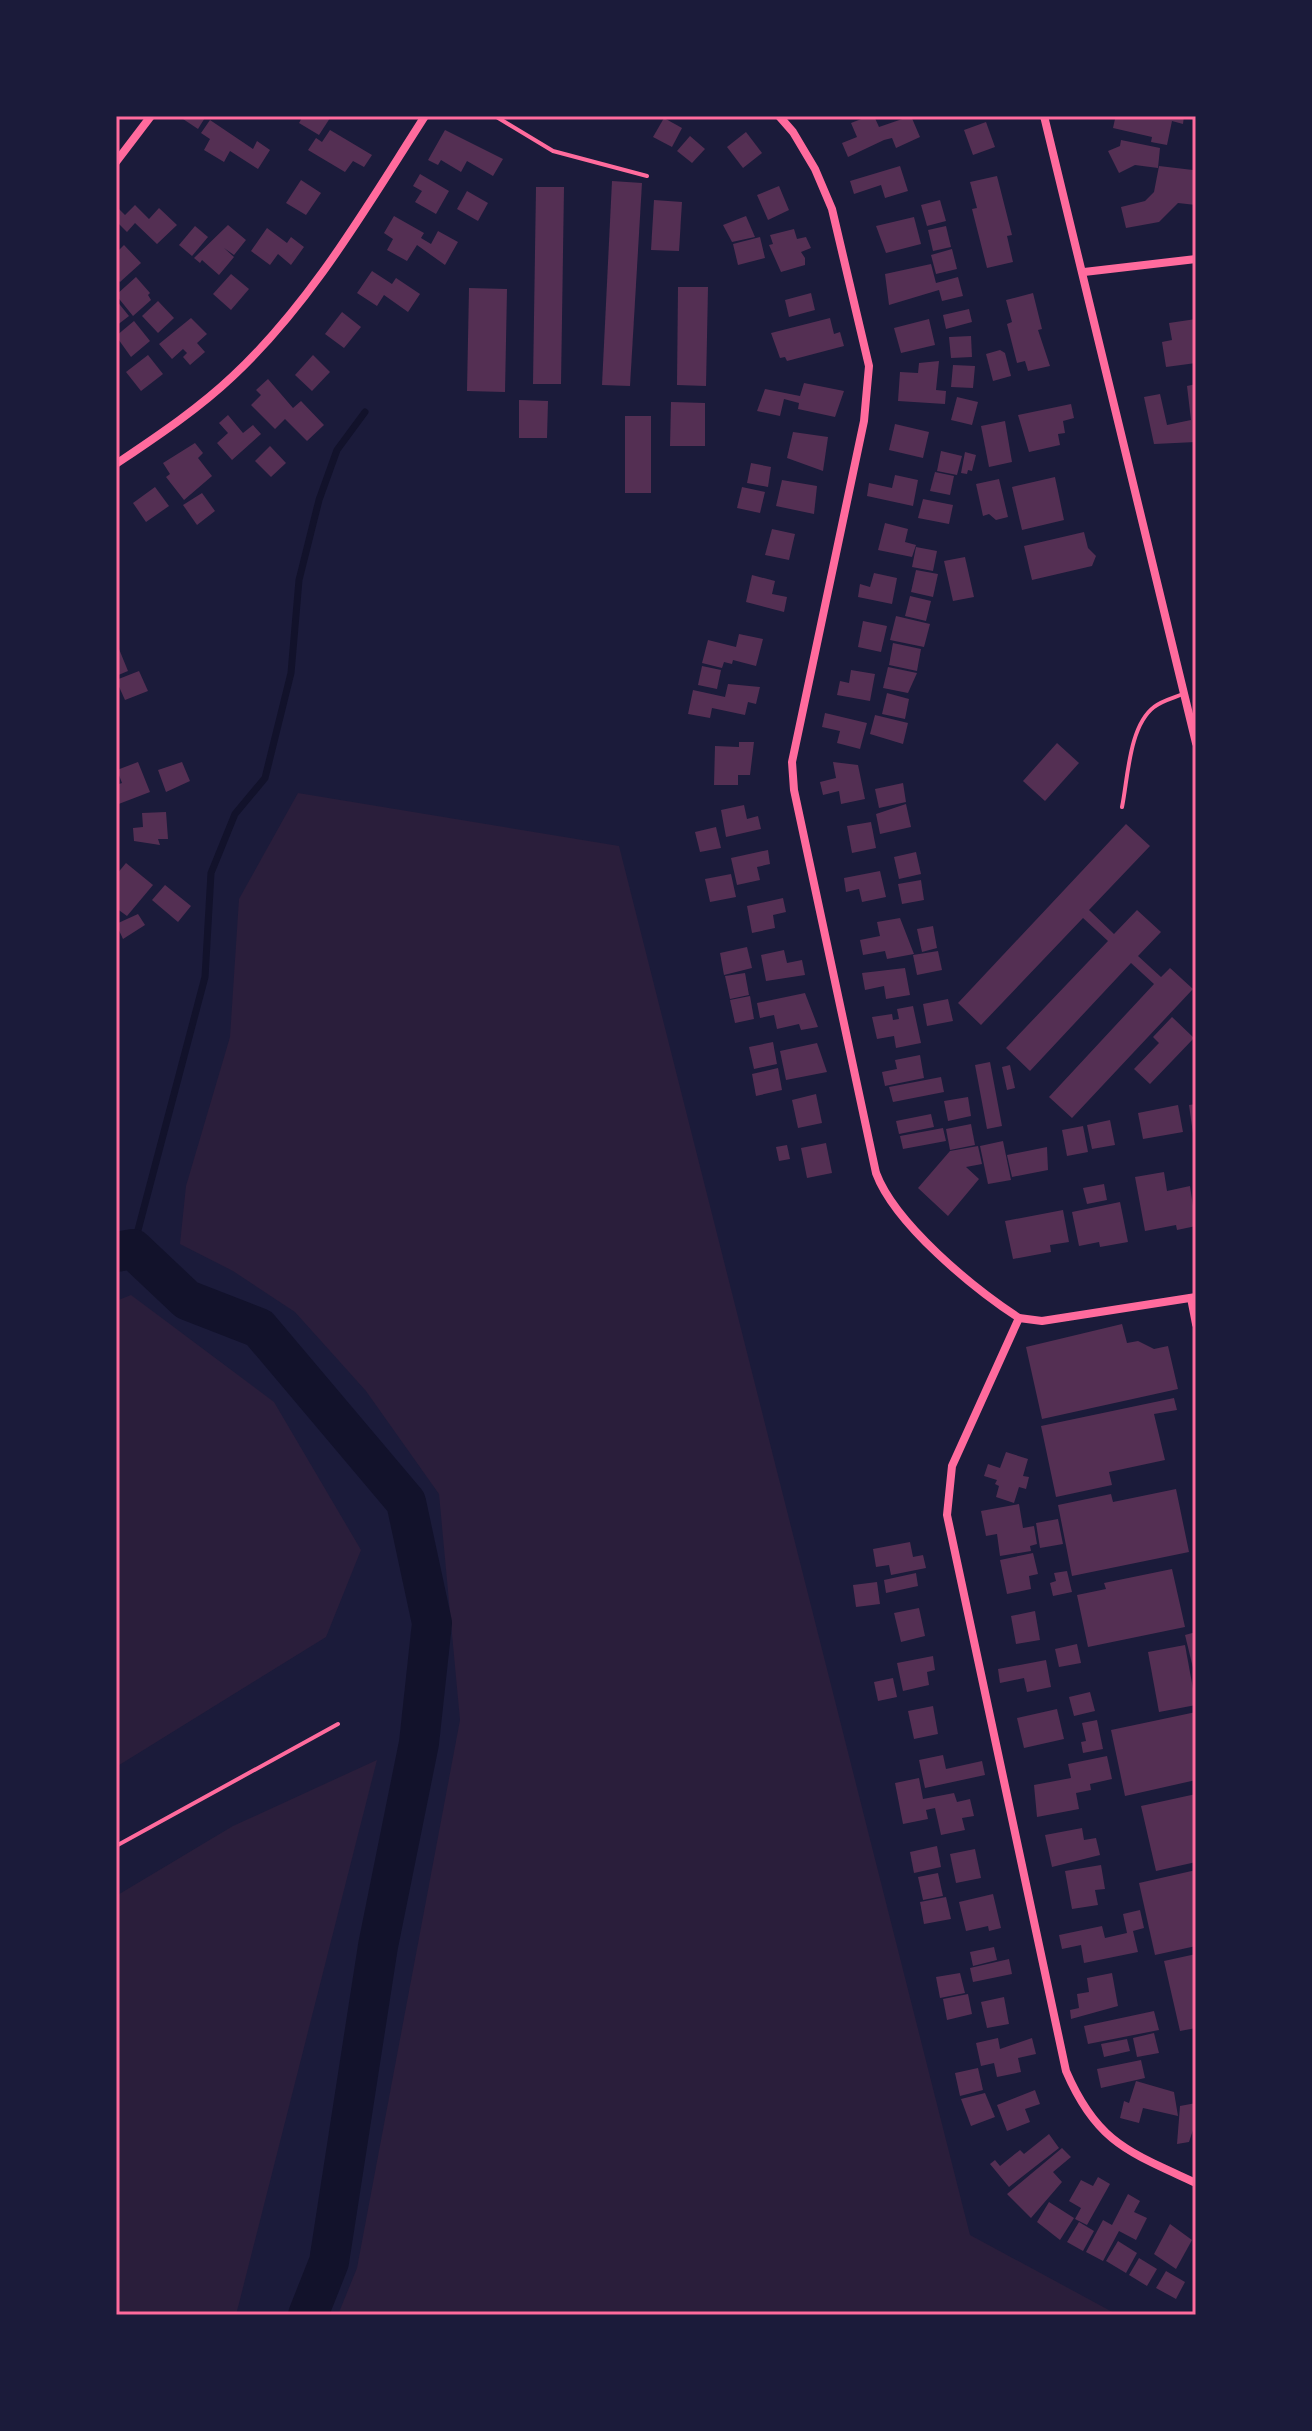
<svg xmlns="http://www.w3.org/2000/svg" width="1312" height="2431" font-family="Overpass,sans-serif">
  <style>
    .green { fill: #2a1e3b }
    .lines { fill: none; stroke-linecap: round; stroke-linejoin: round }
    .stream { stroke: #12122b; stroke-width: 7 }
    .river { stroke: #12122b; stroke-width: 40 }
    .building { fill: #542f53 }
    .path { stroke: #ff6b9d; stroke-width: 4 }
    .service { stroke: #ff6b9d; stroke-width: 4 }
    .minor { stroke: #ff6b9d; stroke-width: 8 }
    .neatline { fill: none; stroke: #ff6b9d; stroke-width: 3 }
  </style>
  <rect width="100%" height="100%" fill="#1b1b3a"/>
  <!-- green -->
  <g class="green">
    <path d="M298,793L619,846L970,2235L1118,2315H338L357,2268L460,1720L439,1494L366,1391L295,1312L233,1271L180,1244L186,1186L230,1037L239,899Z"/>
    <path d="M131,1295L274,1402L361,1550L326,1637L116,1767V1301Z"/>
    <path d="M377,1760L236,2315H116V1896L233,1826Z"/>
  </g>
  <g class="lines">
    <!-- stream -->
    <path class="stream" d="M133,1249L205,977L211,873L235,814L265,778L291,673L299,580L319,500L337,450L365,412"/>
    <!-- river -->
    <path class="river" d="M116,1252L133,1249L187,1300L259,1328L406,1502L432,1623L419,1743L378,1946L329,2262L308,2315"/>
  </g>
  <!-- building -->
  <g class="building">
    <path d="M185,116H206L198,129L183,119Z"/>
    <path d="M303,116H327L330,118L319,135L299,123Z"/>
    <path d="M869,116H874L879,127L911,116L920,137L896,148L892,138L884,140L848,157L842,143L857,137L851,123Z"/>
    <path d="M1108,116H1184L1183,124L1172,121L1167,145L1151,142L1152,137L1113,128L1115,119Z"/>
    <path d="M664,118L682,128L672,147L653,137Z"/>
    <path d="M210,120L253,149L257,141L270,150L258,169L230,151L224,162L204,150L210,139L201,133Z"/>
    <path d="M986,122L995,147L973,155L964,130Z"/>
    <path d="M330,130L372,155L364,167L353,161L345,172L308,150L316,138L322,142Z"/>
    <path d="M445,130L503,159L493,176L467,161L461,172L441,160L438,165L428,160Z"/>
    <path d="M746,132L762,153L743,168L727,147Z"/>
    <path d="M690,136L705,149L692,163L677,151Z"/>
    <path d="M1121,140L1160,148L1158,168L1135,165L1119,173L1108,151L1120,146Z"/>
    <path d="M900,166L908,191L885,198L881,185L854,194L850,181Z"/>
    <path d="M1159,166L1193,170L1196,205L1178,203L1159,222L1126,228L1121,207L1145,201L1154,192Z"/>
    <path d="M420,174L449,191L436,214L415,202L422,191L413,186Z"/>
    <path d="M997,176L1012,235L1007,236L1013,262L987,268L972,209L977,208L970,182Z"/>
    <path d="M301,180L321,193L306,215L286,203Z"/>
    <path d="M612,181L642,183L630,386L602,385Z"/>
    <path d="M779,186L789,210L768,220L757,195Z"/>
    <path d="M536,187H564L561,384H533Z"/>
    <path d="M467,191L488,203L478,221L457,209Z"/>
    <path d="M654,200L682,202L679,251L651,250Z"/>
    <path d="M940,200L946,221L927,226L921,205Z"/>
    <path d="M135,205L149,219L159,208L177,225L157,244L135,223L127,232L116,221V213L119,209L125,215Z"/>
    <path d="M394,216L424,233L421,238L431,244L438,231L458,242L445,265L417,245L407,261L387,250L393,239L384,233Z"/>
    <path d="M746,216L755,237L732,242L723,225Z"/>
    <path d="M914,217L921,244L886,253L876,226Z"/>
    <path d="M228,225L246,240L234,255L224,248L234,257L219,275L202,260L200,263L194,258Z"/>
    <path d="M195,226L208,237L192,256L179,245Z"/>
    <path d="M946,226L951,247L933,251L928,230Z"/>
    <path d="M267,228L287,243L291,237L304,247L291,265L278,254L270,265L251,251Z"/>
    <path d="M794,229L797,239L806,237L811,248L801,252L805,258V265L781,272L769,245L773,244L770,235Z"/>
    <path d="M760,237L765,258L738,265L733,244Z"/>
    <path d="M124,245L141,263L120,282L116,278V253Z"/>
    <path d="M952,249L957,269L936,274L931,255Z"/>
    <path d="M931,264L936,283L958,277L963,296L942,301L939,290L889,305L885,274Z"/>
    <path d="M372,271L392,284L396,278L420,294L408,312L384,295L377,306L357,293Z"/>
    <path d="M231,274L249,289L231,310L213,294Z"/>
    <path d="M136,277L150,293L148,295L151,300L133,316L116,295Z"/>
    <path d="M678,287H708L706,386L677,385Z"/>
    <path d="M469,288L507,289L505,392L467,391Z"/>
    <path d="M811,293L815,310L789,317L785,300Z"/>
    <path d="M1033,293L1042,329L1038,330L1050,366L1028,371L1025,361L1017,363L1007,324L1012,322L1006,300Z"/>
    <path d="M116,300L129,316L116,326Z"/>
    <path d="M158,301L174,318L158,333L142,316Z"/>
    <path d="M969,309L972,322L946,329L943,315Z"/>
    <path d="M342,312L361,327L344,348L325,334Z"/>
    <path d="M191,318L207,334L197,343L205,352L190,365L183,357L187,353L183,349L172,359L159,344Z"/>
    <path d="M830,318L834,334L840,332L844,346L787,361L785,357L780,358L771,333Z"/>
    <path d="M929,319L935,345L901,353L894,328Z"/>
    <path d="M1196,319V363L1166,367L1162,342L1172,340L1169,323Z"/>
    <path d="M134,321L150,341L131,357L116,336Z"/>
    <path d="M971,336L972,357L951,358L949,337Z"/>
    <path d="M1000,350L1005,353L1011,376L993,381L986,354Z"/>
    <path d="M148,355L163,374L141,391L126,372Z"/>
    <path d="M313,355L330,372L312,391L295,375Z"/>
    <path d="M939,361L936,390L946,391L945,404L898,401L900,372L918,373L919,363Z"/>
    <path d="M953,365L975,366L973,388L951,387Z"/>
    <path d="M268,379L293,408L301,401L324,425L307,441L285,419L275,429L251,405L261,395L256,390Z"/>
    <path d="M804,383L844,391L835,417L798,409L799,403L784,399L780,416L757,411L765,389L800,396Z"/>
    <path d="M1196,384V442L1154,444L1144,397L1160,394L1167,425L1191,420L1187,386Z"/>
    <path d="M957,397L978,402L972,425L951,420Z"/>
    <path d="M519,400L548,401L547,438H519Z"/>
    <path d="M671,402L705,403V446H670Z"/>
    <path d="M1071,404L1074,418L1063,421L1065,433L1058,434L1060,445L1029,452L1018,415Z"/>
    <path d="M228,415L243,433L253,425L261,434L232,460L217,443L228,433L219,423Z"/>
    <rect x="625" y="416" width="26" height="77"/>
    <path d="M1005,421L1012,462L989,467L981,426Z"/>
    <path d="M895,424L929,432L923,458L889,450Z"/>
    <path d="M793,432L828,437L823,471L787,458Z"/>
    <path d="M195,443L203,453L198,458L212,476L184,500L166,477L170,474L163,463Z"/>
    <path d="M270,446L286,463L271,477L255,461Z"/>
    <path d="M941,451L962,456L957,475L937,471Z"/>
    <path d="M965,452L976,455L972,471L968,470L967,474L961,473Z"/>
    <path d="M751,463L771,467L768,487L747,483Z"/>
    <path d="M935,472L954,476L950,495L930,491Z"/>
    <path d="M895,475L918,480L913,506L867,496L869,483L892,488Z"/>
    <path d="M1055,477L1064,520L1022,530L1012,487Z"/>
    <path d="M999,479L1008,517L996,520L989,514L983,516L976,484Z"/>
    <path d="M782,480L817,486L814,514L776,506Z"/>
    <path d="M155,487L169,506L146,522L133,503Z"/>
    <path d="M742,487L765,492L760,513L737,508Z"/>
    <path d="M202,493L215,511L197,525L183,505Z"/>
    <path d="M923,499L953,505L949,524L918,518Z"/>
    <path d="M885,523L908,529L905,542L916,545L912,557L878,550Z"/>
    <path d="M772,529L795,534L789,560L765,555Z"/>
    <path d="M1084,532L1088,548L1096,556L1092,566L1032,580L1024,546Z"/>
    <path d="M916,547L937,551L933,571L912,567Z"/>
    <path d="M965,557L974,597L953,601L944,561Z"/>
    <path d="M916,570L938,574L933,597L911,592Z"/>
    <path d="M874,573L897,578L892,604L858,597L860,584L870,587Z"/>
    <path d="M752,575L775,581L772,594L787,597L784,612L746,602Z"/>
    <path d="M910,596L931,601L926,621L905,616Z"/>
    <path d="M896,616L930,624L924,647L890,640Z"/>
    <path d="M863,621L887,626L881,652L858,647Z"/>
    <path d="M739,634L763,639L756,666L733,660L732,664L724,662L722,668L702,663L708,640L736,647Z"/>
    <path d="M893,643L921,649L917,671L889,665Z"/>
    <path d="M119,649L128,671L116,676V651Z"/>
    <path d="M702,666L721,670L717,689L698,685Z"/>
    <path d="M888,667L917,673L908,693L883,688Z"/>
    <path d="M851,670L875,674L870,701L837,695L840,681L849,683Z"/>
    <path d="M139,671L148,691L125,700L116,680Z"/>
    <path d="M728,684L760,687L756,704L748,702L745,715L712,708L710,718L688,714L693,690L725,697Z"/>
    <path d="M887,693L909,699L905,719L882,714Z"/>
    <path d="M825,713L867,723L860,749L837,743L840,731L822,727Z"/>
    <path d="M875,715L908,723L903,744L870,734Z"/>
    <path d="M739,742H754L750,775H738V785H714L715,746L739,747Z"/>
    <path d="M1057,743L1079,763L1045,801L1023,781Z"/>
    <path d="M138,762L150,792L116,805V785L122,783L117,770Z"/>
    <path d="M182,762L190,781L166,792L158,770Z"/>
    <path d="M833,762L858,765L865,799L841,804L839,791L823,795L820,782L836,778Z"/>
    <path d="M903,783L906,802L879,808L875,789Z"/>
    <path d="M906,804L911,827L880,834L876,814Z"/>
    <path d="M744,805L747,819L758,816L761,829L726,837L721,810Z"/>
    <path d="M166,812L168,839H158L160,845L134,841L133,828L143,827L142,813Z"/>
    <path d="M871,822L876,848L852,853L847,826Z"/>
    <path d="M1126,824L1150,846L1089,910L1114,934L1137,910L1161,932L1138,956L1161,977L1170,968L1193,989L1072,1118L1049,1097L1154,984L1131,963L1030,1071L1006,1048L1108,941L1083,918L981,1025L958,1003Z"/>
    <path d="M716,827L721,848L700,852L695,832Z"/>
    <path d="M768,850L770,864L757,867L760,880L737,885L731,858Z"/>
    <path d="M916,852L921,874L899,879L894,857Z"/>
    <path d="M126,863L153,885L127,916L116,908V875Z"/>
    <path d="M880,871L886,897L862,902L859,889L846,892L844,878Z"/>
    <path d="M731,874L736,897L710,902L705,879Z"/>
    <path d="M921,880L924,900L902,904L898,884Z"/>
    <path d="M165,885L191,906L178,922L152,900Z"/>
    <path d="M783,898L786,912L773,915L775,928L752,933L747,906Z"/>
    <path d="M138,914L145,925L123,939L116,924Z"/>
    <path d="M900,918L914,954L887,959L885,951L863,955L860,940L880,936L877,922Z"/>
    <path d="M933,926L937,948L922,952L917,929Z"/>
    <path d="M747,947L752,968L724,975L720,953Z"/>
    <path d="M784,950L787,963L802,960L805,975L766,981L761,955Z"/>
    <path d="M938,951L942,970L917,975L913,955Z"/>
    <path d="M905,968L910,995L886,999L884,986L865,990L862,973Z"/>
    <path d="M745,973L749,995L730,999L725,976Z"/>
    <path d="M805,993L818,1027L801,1030L799,1024L777,1029L774,1015L760,1018L757,1003Z"/>
    <path d="M750,996L754,1019L735,1023L730,1000Z"/>
    <path d="M948,999L953,1021L927,1026L923,1004Z"/>
    <path d="M913,1006L921,1043L896,1048L894,1036L877,1039L872,1017L892,1014L893,1020L899,1019L897,1009Z"/>
    <path d="M1172,1017L1194,1038L1150,1084L1134,1069L1159,1043L1153,1037Z"/>
    <path d="M773,1042L777,1064L754,1069L749,1047Z"/>
    <path d="M817,1043L827,1072L786,1080L780,1051Z"/>
    <path d="M920,1055L924,1078L885,1086L882,1072L897,1069L895,1060Z"/>
    <path d="M990,1062L1002,1126L987,1129L975,1065Z"/>
    <path d="M1010,1065L1015,1088L1007,1090L1002,1067Z"/>
    <path d="M778,1068L782,1090L756,1096L752,1074Z"/>
    <path d="M941,1077L944,1092L893,1102L889,1087Z"/>
    <path d="M816,1094L822,1123L798,1128L792,1100Z"/>
    <path d="M968,1097L971,1116L948,1121L944,1101Z"/>
    <path d="M1196,1104V1148H1195L1189,1105Z"/>
    <path d="M1178,1105L1183,1132L1143,1139L1138,1113Z"/>
    <path d="M931,1114L934,1127L899,1134L896,1121Z"/>
    <path d="M1110,1120L1115,1145L1092,1149L1087,1125Z"/>
    <path d="M971,1124L975,1145L950,1150L946,1129Z"/>
    <path d="M1083,1126L1088,1152L1067,1156L1062,1130Z"/>
    <path d="M943,1128L946,1141L903,1149L900,1136Z"/>
    <path d="M1003,1141L1011,1180L988,1184L980,1146Z"/>
    <path d="M826,1143L832,1173L807,1178L801,1148Z"/>
    <path d="M787,1145L790,1159L779,1161L776,1147Z"/>
    <path d="M978,1146L982,1164L966,1167L979,1179L948,1216L918,1188L950,1151Z"/>
    <path d="M1047,1147L1048,1170L1012,1177L1007,1155Z"/>
    <path d="M1164,1172L1167,1191L1190,1186L1196,1226L1177,1230L1176,1225L1145,1231L1135,1177Z"/>
    <path d="M1104,1184L1107,1200L1087,1204L1083,1188Z"/>
    <path d="M1120,1202L1128,1242L1100,1247L1099,1242L1079,1246L1072,1212Z"/>
    <path d="M1063,1210L1069,1242L1050,1245L1051,1252L1013,1259L1005,1221Z"/>
    <path d="M1122,1324L1127,1343L1138,1341L1154,1349L1168,1346L1178,1389L1042,1419L1026,1347Z"/>
    <path d="M1174,1398L1177,1410L1154,1414L1165,1460L1109,1472L1112,1485L1056,1497L1041,1426Z"/>
    <path d="M1006,1452L1028,1459L1023,1476L1029,1477L1026,1489L1019,1487L1014,1503L996,1497L999,1486L995,1484L997,1480L984,1476L988,1464L1000,1468Z"/>
    <path d="M1176,1489L1189,1552L1072,1576L1058,1505L1111,1494L1113,1502Z"/>
    <path d="M1019,1504L1023,1528L1034,1526L1037,1544L1030,1546L1031,1551L1000,1556L997,1534L986,1536L981,1511Z"/>
    <path d="M1058,1519L1063,1544L1040,1548L1036,1523Z"/>
    <path d="M910,1542L913,1557L923,1555L926,1568L891,1575L889,1565L876,1567L873,1549Z"/>
    <path d="M1033,1553L1038,1574L1029,1576L1031,1589L1007,1594L1000,1560Z"/>
    <path d="M1172,1569L1185,1627L1088,1647L1077,1595L1106,1589L1104,1583Z"/>
    <path d="M1067,1571L1072,1592L1053,1596L1050,1583L1056,1581L1054,1573Z"/>
    <path d="M916,1573L918,1586L886,1593L884,1580Z"/>
    <path d="M877,1582L880,1604L856,1607L853,1585Z"/>
    <path d="M919,1608L925,1636L901,1642L894,1613Z"/>
    <path d="M1035,1611L1040,1640L1016,1644L1011,1616Z"/>
    <path d="M1196,1632V1676H1195L1185,1635Z"/>
    <path d="M1077,1644L1081,1663L1059,1667L1055,1649Z"/>
    <path d="M1185,1645L1196,1705L1159,1712L1148,1652Z"/>
    <path d="M933,1656L935,1670L927,1672L929,1685L903,1691L897,1663Z"/>
    <path d="M1046,1660L1051,1687L1027,1692L1024,1678L1000,1683L998,1669Z"/>
    <path d="M893,1678L897,1697L878,1701L874,1682Z"/>
    <path d="M1090,1692L1095,1711L1074,1716L1069,1697Z"/>
    <path d="M933,1706L938,1734L914,1739L908,1711Z"/>
    <path d="M1057,1709L1064,1739L1024,1748L1017,1718Z"/>
    <path d="M1196,1712V1780L1125,1796L1111,1730Z"/>
    <path d="M1097,1720L1103,1749L1083,1753L1081,1742L1086,1741L1082,1723Z"/>
    <path d="M943,1755L946,1769L982,1761L985,1775L925,1788L919,1760Z"/>
    <path d="M1107,1756L1112,1779L1090,1784L1091,1790L1076,1793L1079,1809L1037,1817L1034,1785L1071,1778L1068,1764Z"/>
    <path d="M919,1778L923,1799L954,1793L957,1802L970,1799L974,1816L962,1818L965,1830L941,1835L935,1808L926,1810L928,1819L903,1824L895,1783Z"/>
    <path d="M1196,1794V1862L1156,1871L1141,1806Z"/>
    <path d="M1082,1828L1084,1840L1096,1838L1100,1855L1052,1867L1045,1835Z"/>
    <path d="M937,1846L941,1867L914,1873L910,1852Z"/>
    <path d="M975,1849L981,1878L956,1883L950,1854Z"/>
    <path d="M1101,1865L1105,1889L1095,1890L1098,1905L1072,1909L1065,1871Z"/>
    <path d="M1196,1870V1946L1155,1955L1139,1883Z"/>
    <path d="M938,1873L943,1896L923,1900L918,1877Z"/>
    <path d="M993,1894L1001,1928L989,1931L988,1926L966,1931L959,1902Z"/>
    <path d="M946,1897L951,1919L924,1924L920,1902Z"/>
    <path d="M1140,1910L1144,1928L1133,1931L1138,1952L1084,1963L1081,1945L1062,1949L1059,1935L1102,1926L1105,1938L1127,1933L1123,1914Z"/>
    <path d="M994,1947L997,1960L973,1966L970,1952Z"/>
    <path d="M1196,1954V2028L1180,2031L1164,1961Z"/>
    <path d="M1009,1959L1012,1974L973,1982L970,1968Z"/>
    <path d="M960,1973L965,1993L940,1998L936,1977Z"/>
    <path d="M1112,1973L1118,2006L1071,2019L1070,2010L1079,2008L1077,1994L1089,1992L1087,1978Z"/>
    <path d="M968,1994L972,2014L947,2020L943,1999Z"/>
    <path d="M1004,1997L1009,2024L987,2028L981,2002Z"/>
    <path d="M1154,2011L1159,2030L1088,2044L1084,2026Z"/>
    <path d="M1154,2033L1159,2053L1137,2057L1133,2038Z"/>
    <path d="M998,2038L1000,2049L1032,2038L1036,2054L1018,2058L1021,2072L997,2077L994,2063L981,2066L976,2043Z"/>
    <path d="M1127,2039L1130,2051L1104,2057L1101,2044Z"/>
    <path d="M1141,2060L1145,2078L1101,2088L1097,2069Z"/>
    <path d="M978,2068L983,2090L960,2096L955,2073Z"/>
    <path d="M1136,2081L1174,2092L1178,2116L1143,2108L1139,2123L1120,2118L1124,2101L1129,2103Z"/>
    <path d="M1035,2090L1040,2104L1025,2109L1030,2122L1007,2131L997,2105Z"/>
    <path d="M985,2093L995,2117L971,2126L961,2099Z"/>
    <path d="M1196,2103V2121L1189,2142L1177,2144L1180,2106Z"/>
    <path d="M1049,2134L1059,2148L1009,2187L990,2164L995,2160L1000,2166L1020,2150L1024,2154Z"/>
    <path d="M1062,2148L1071,2157L1053,2172L1062,2182L1031,2218L1007,2194Z"/>
    <path d="M1098,2177L1110,2184L1087,2225L1075,2219L1081,2208L1069,2201L1081,2180L1093,2186Z"/>
    <path d="M1128,2194L1140,2201L1134,2212L1147,2218L1136,2240L1119,2231L1103,2261L1086,2252L1103,2220L1112,2225Z"/>
    <path d="M1049,2202L1074,2218L1060,2240L1037,2222Z"/>
    <path d="M1079,2222L1094,2231L1083,2251L1067,2242Z"/>
    <path d="M1170,2224L1192,2240L1176,2269L1154,2254Z"/>
    <path d="M1118,2241L1137,2253L1126,2273L1106,2261Z"/>
    <path d="M1139,2258L1157,2269L1147,2286L1129,2275Z"/>
    <path d="M1166,2271L1185,2282L1176,2299L1156,2288Z"/>
  </g>
  <g class="lines">
    <!-- path -->
    <path class="path" d="M116,1846L338,1724"/>
    <!-- service -->
    <g class="service">
      <path d="M495,116L553,151L647,176"/>
      <path d="M1122,807C1128,778 1129,726 1154,707C1161,701 1173,698 1183,694"/>
    </g>
    <!-- minor -->
    <g class="minor">
      <path d="M779,116L793,132L815,169L832,209L869,366L864,421L792,762L794,790L876,1173C895,1224 973,1288 1019,1318L1042,1321L1196,1297"/>
      <path d="M1044,116L1196,743"/>
      <path d="M116,162L151,116"/>
      <path d="M1084,272L1196,259"/>
      <path d="M116,464C156,437 197,410 233,376C312,302 367,206 425,116"/>
      <path d="M1191,1298L1196,1324"/>
      <path d="M1019,1318L952,1466L947,1515L1066,2071C1097,2143 1129,2152 1196,2183"/>
    </g>
  </g>
  <!-- border -->
  <rect width="1312" height="2431" fill="none" stroke="#1b1b3a" stroke-width="236"/>
  <rect x="118" y="118" width="1076" height="2195" class="neatline"/>
</svg>
